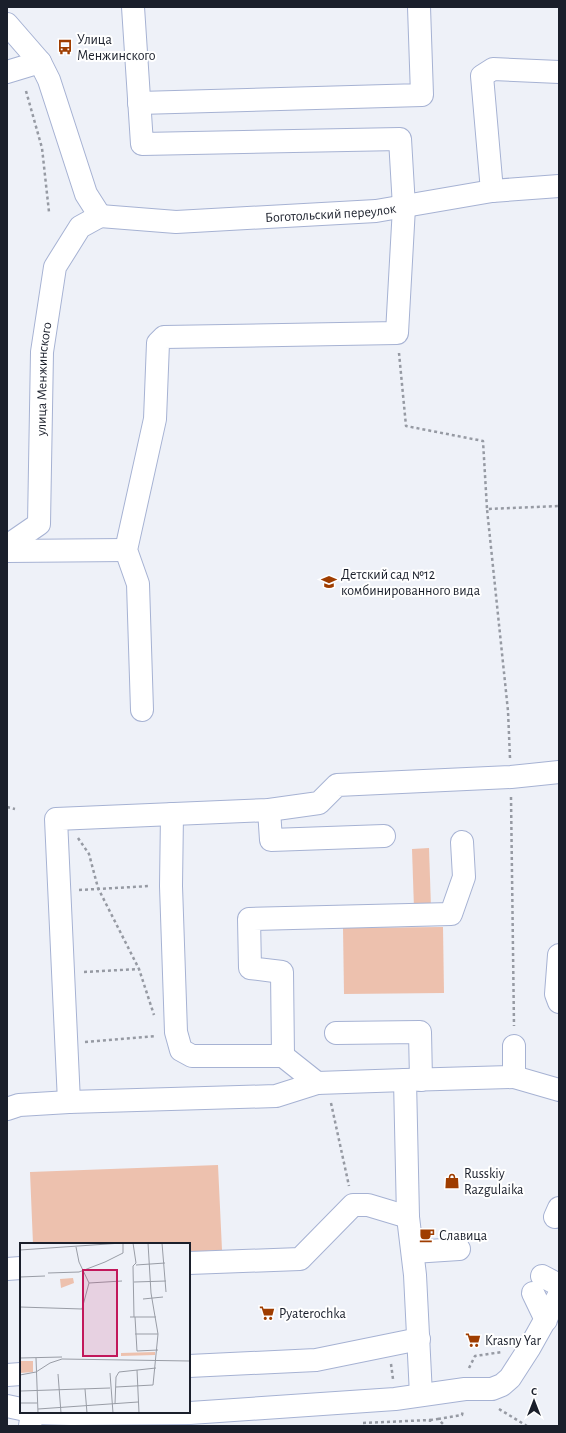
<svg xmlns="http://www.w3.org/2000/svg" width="566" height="1433" font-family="'Alegreya Sans',sans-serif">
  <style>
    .green { fill: #edc1ae }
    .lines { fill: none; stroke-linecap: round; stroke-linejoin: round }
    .minor-casing { stroke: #a6b2d3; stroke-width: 24 }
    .path { stroke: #969aa3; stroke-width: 2.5; stroke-dasharray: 3 3; stroke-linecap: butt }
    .minor { stroke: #fff; stroke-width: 22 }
    .labels { text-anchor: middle; stroke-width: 4; stroke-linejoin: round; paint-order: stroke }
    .poi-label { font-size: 14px; fill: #1a1f2b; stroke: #fff; text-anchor: start }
    .street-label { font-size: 14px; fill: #1a1f2b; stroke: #fff }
    .inset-road { fill: none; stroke: #999da6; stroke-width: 1 }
    .view { fill: #c2185b; fill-opacity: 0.15; stroke: #c2185b; stroke-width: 2 }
    .inset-edge { fill: none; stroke: #1a1f2b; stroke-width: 2 }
  </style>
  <rect width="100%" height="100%" fill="#eef1f8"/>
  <!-- green -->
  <g class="green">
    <path d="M429,848L431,908L414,909L412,849Z"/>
    <path d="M443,927L444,993L344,994L343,928Z"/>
    <path d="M218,1165L222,1250L189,1252V1244H33L30,1172Z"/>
  </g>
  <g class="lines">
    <!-- minor casing -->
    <g class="minor-casing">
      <g id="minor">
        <path d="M133,7L142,144L400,139L404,207L397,333L164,337L158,343L155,419L126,550L138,584L142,710"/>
        <path d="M7,24L40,62L49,80L86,194L100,216"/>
        <path d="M7,72L40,62"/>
        <path d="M139,103L422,95L419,7"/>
        <path d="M492,191L482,76L493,69L559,72"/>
        <path id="s1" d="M100,216L176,222L376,211L492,191L559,186"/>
        <path id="s2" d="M7,546L39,524L42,352L55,267L80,227L100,216"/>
        <path d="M7,551L126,550"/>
        <path d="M269,810L271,840L384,836"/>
        <path d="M172,814L171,886L176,1032L181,1050L192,1056H283L317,1083"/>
        <path d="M559,955L556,994L559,1002"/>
        <path d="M336,1033L420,1032L421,1080"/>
        <path d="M283,1056L282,972L250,968L249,919L451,914L464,877L462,842"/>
        <path d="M514,1077L559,1090"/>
        <path d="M69,1102L56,819L269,810L319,803L337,785L511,777L559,772"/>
        <path d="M7,1109L19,1105L69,1102L276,1096L317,1083L405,1080"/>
        <path d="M555,1217L559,1208"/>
        <path d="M413,1252L459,1249"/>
        <path d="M189,1263L300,1259L353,1205H368L408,1217"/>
        <path d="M7,1269L21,1268"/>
        <path d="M542,1276L559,1285"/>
        <path d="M533,1293L546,1320"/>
        <path d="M189,1366L316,1360L419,1339"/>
        <path d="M7,1375L21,1374"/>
        <path d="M421,1395L415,1275L408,1217L405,1080L514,1077V1046"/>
        <path d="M7,1406L21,1409"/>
        <path d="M30,1426L32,1413L72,1414L190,1413L395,1399L465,1389H492L502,1385L510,1378L530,1347L559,1295"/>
      </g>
    </g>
    <!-- path -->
    <g class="path">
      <path d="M26,91L42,148L49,212"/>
      <path d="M399,353L406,426L483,441L487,509"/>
      <path d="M510,758L508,711L487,509L559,506"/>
      <path d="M511,797L514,1026"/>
      <path d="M7,807L15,809"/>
      <path d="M78,838L89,854L98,888L139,969L154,1015"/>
      <path d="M79,890L150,886"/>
      <path d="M84,972L139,969"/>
      <path d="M85,1042L156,1036"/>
      <path d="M331,1103L349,1186"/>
      <path d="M391,1364L393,1379"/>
      <path d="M469,1368L475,1356L502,1352"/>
      <path d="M499,1409L527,1426"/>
      <path d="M438,1419L462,1415L463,1410"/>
      <path d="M430,1420L438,1419L445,1426"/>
      <path d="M363,1423L430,1420V1426"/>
    </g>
    <!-- minor -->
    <use href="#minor" class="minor"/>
  </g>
  <!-- icons -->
  <defs>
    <g id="bus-bare" transform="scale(1.2)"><path d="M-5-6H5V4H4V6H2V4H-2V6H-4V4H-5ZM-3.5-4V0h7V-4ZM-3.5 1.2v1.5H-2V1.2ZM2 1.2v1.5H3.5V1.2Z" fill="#9f3d00" stroke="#fff" stroke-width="2.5" paint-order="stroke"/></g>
    <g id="school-bare" transform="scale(1.2)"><path d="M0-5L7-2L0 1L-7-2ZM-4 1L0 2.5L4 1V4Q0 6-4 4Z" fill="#9f3d00" stroke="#fff" stroke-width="2.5" paint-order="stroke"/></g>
    <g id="shop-bare" transform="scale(1.2)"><path d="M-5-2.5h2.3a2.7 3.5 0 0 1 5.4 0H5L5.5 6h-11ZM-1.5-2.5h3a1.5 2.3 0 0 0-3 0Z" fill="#9f3d00" stroke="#fff" stroke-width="2.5" paint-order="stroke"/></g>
    <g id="cafe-bare" transform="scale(1.2)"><path d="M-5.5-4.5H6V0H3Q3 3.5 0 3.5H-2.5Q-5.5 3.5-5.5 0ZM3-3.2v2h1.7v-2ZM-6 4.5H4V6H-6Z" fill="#9f3d00" stroke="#fff" stroke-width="2.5" paint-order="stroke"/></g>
    <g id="supermarket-bare" transform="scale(1.2)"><path d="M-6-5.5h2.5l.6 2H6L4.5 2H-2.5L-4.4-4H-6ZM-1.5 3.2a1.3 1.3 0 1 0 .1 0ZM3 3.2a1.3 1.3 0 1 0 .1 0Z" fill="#9f3d00" stroke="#fff" stroke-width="2.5" paint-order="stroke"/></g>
  </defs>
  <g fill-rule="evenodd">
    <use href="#bus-bare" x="65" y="47"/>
    <use href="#school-bare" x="329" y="582"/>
    <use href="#shop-bare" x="452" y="1181"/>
    <use href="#cafe-bare" x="427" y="1235"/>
    <use href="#supermarket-bare" x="267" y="1313"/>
    <use href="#supermarket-bare" x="473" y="1340"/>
  </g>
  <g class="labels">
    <!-- poi labels -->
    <g class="poi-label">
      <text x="77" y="44">Улица<tspan x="77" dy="16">Менжинского</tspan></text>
      <text x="341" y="579">Детский сад №12<tspan x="341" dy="16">комбинированного вида</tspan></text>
      <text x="464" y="1178">Russkiy<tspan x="464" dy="16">Razgulaika</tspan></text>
      <text x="439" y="1240">Славица</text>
      <text x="279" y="1318">Pyaterochka</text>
      <text x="485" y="1345">Krasny Yar</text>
    </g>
    <!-- street labels -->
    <g class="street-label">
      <text dy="5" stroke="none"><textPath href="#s1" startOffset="231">Боготольский переулок</textPath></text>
      <text dy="5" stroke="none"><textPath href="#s2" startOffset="184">улица Менжинского</textPath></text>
    </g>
  </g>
  <!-- overview -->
  <g transform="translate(20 1243)">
    <rect width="170" height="170" fill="#eef1f8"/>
    <path d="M53,35L54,40L41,45L40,36ZM135,109V112L101,113V110ZM0,118H13V129L0,130Z" fill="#edc1ae"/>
    <path class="inset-road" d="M113,0L116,20L113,23L114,74M142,0L146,49M56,4L59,19L69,40M0,7L102,0M116,22L145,20M28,30L59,29L85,19L103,10V0M0,34L25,33M114,39L146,38M69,40L102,38M123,56L143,54M0,64L62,66L69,40M110,74H136M115,74L117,108L138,107M115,91H138M0,115L42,114M16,115L18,170M117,127L119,170M90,130L93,170M38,131L41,170M0,132L16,129L30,120L42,116L170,118M96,144L133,142L138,91L131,50L128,0M65,146L67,170M1,148L90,145M0,160H17M95,161L96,134L99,129L136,125M18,166L118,159"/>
    <path class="view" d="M63,27H97V113H63Z"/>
    <rect width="170" height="170" class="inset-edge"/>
  </g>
  <!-- border -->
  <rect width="566" height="1433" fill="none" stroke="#1a1f2b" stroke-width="16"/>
  <!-- north arrow -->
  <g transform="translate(534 1401)" stroke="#ffffff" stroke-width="3" paint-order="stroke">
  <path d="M0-3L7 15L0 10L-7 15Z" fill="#1a1f2b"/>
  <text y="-6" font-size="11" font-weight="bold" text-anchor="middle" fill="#1a1f2b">С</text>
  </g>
</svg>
